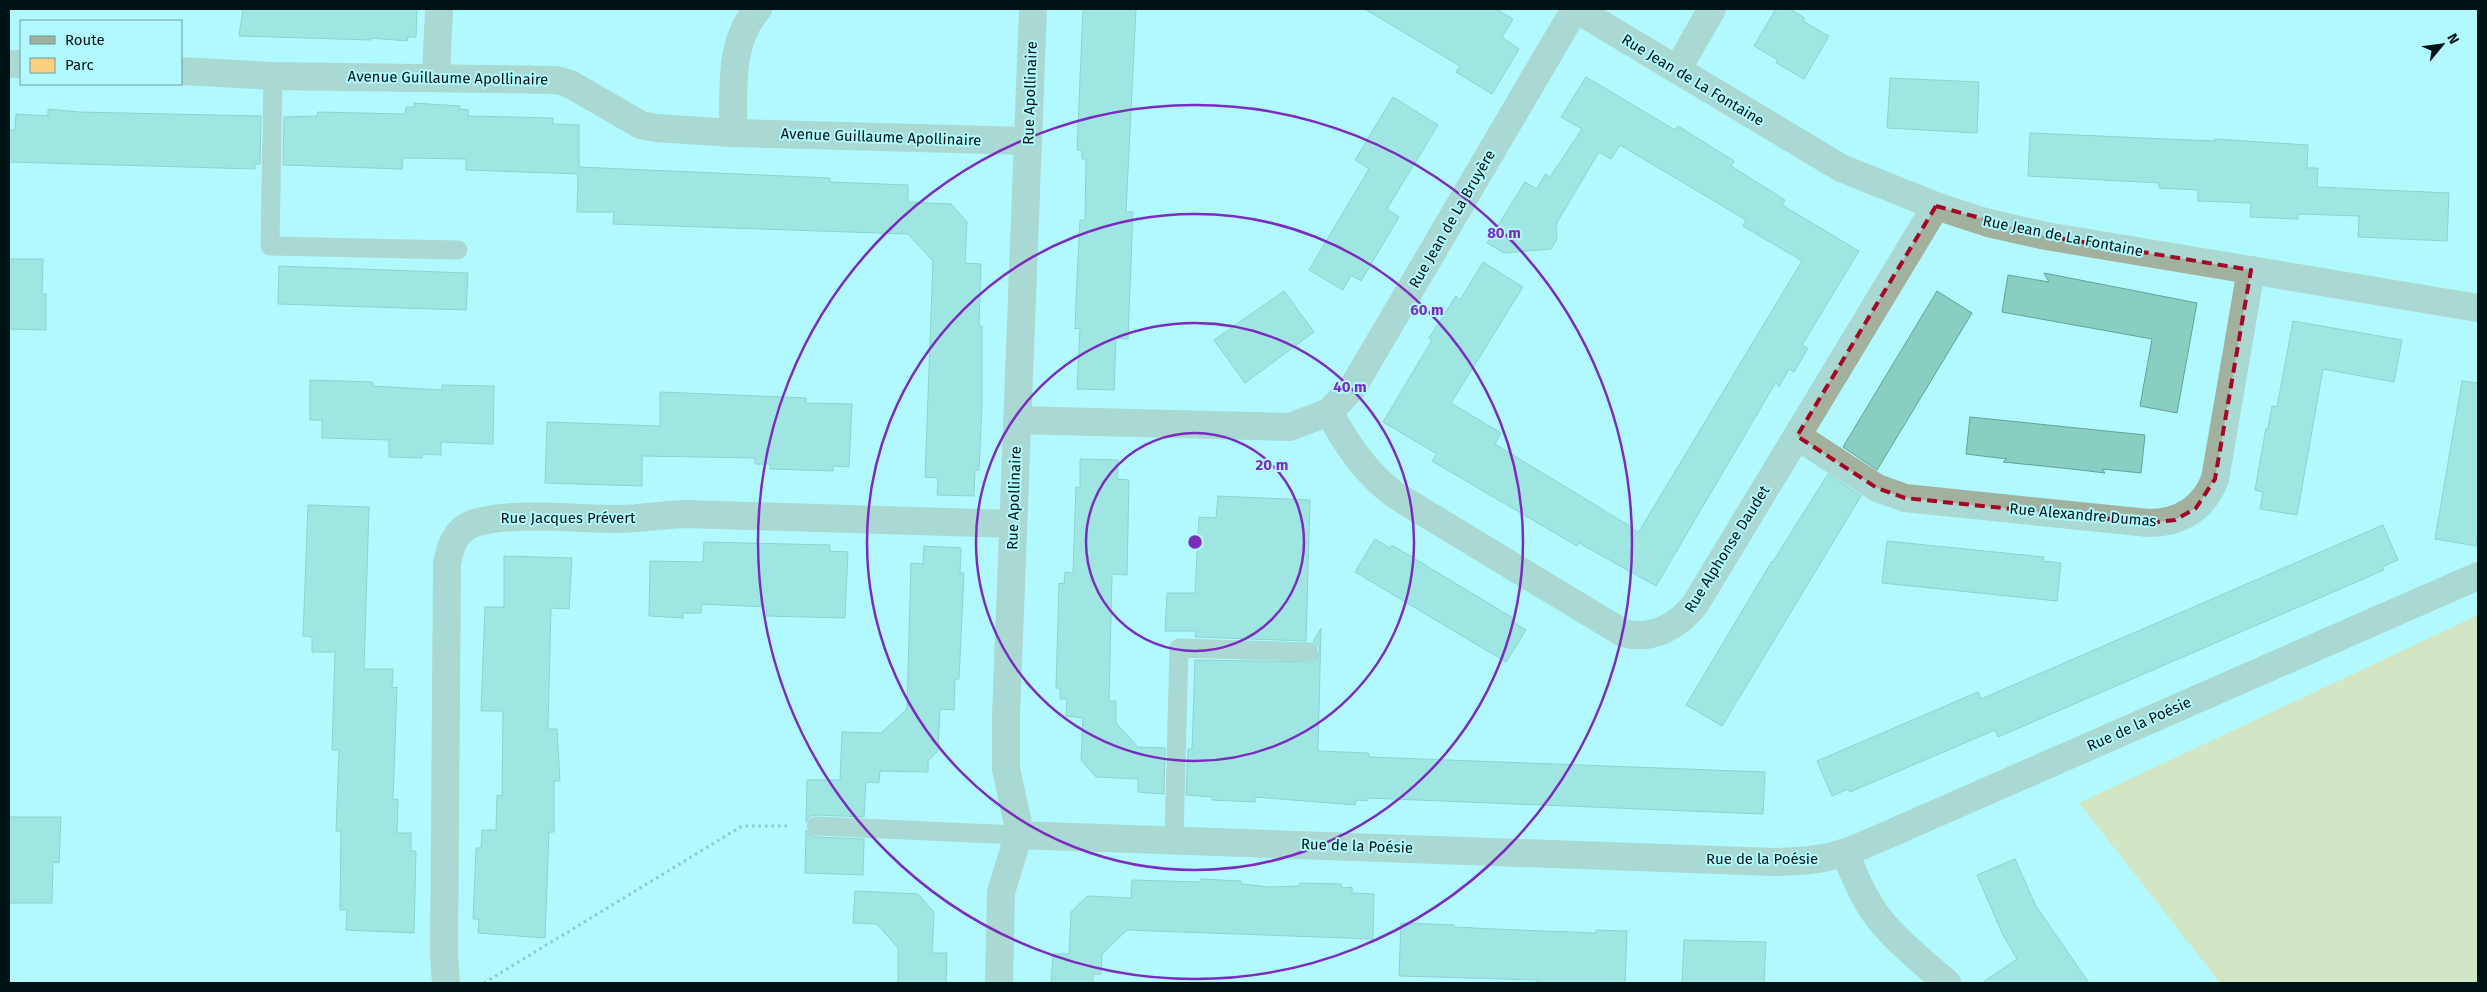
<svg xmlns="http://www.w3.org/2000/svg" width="2487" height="992" font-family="'Fira Sans',sans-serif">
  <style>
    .green { fill: #fccf7f }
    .building { fill: #89cec1; stroke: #60a497 }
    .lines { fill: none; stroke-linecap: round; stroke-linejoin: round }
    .path { stroke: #5f8e91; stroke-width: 3; stroke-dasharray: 2.5 4; stroke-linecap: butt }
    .service { stroke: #a1b19e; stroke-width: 19 }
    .minor { stroke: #a1b19e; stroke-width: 28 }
    .marked { fill: none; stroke: #a40726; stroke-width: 4; stroke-dasharray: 10 6; stroke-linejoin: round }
    .ring { fill: none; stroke: #7b2cbf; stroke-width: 2.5 }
    .labels { text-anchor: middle; stroke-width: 4; stroke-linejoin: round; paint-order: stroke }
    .street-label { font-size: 15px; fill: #001314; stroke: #b1f9fe }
    .centre { fill: #7b2cbf; stroke: #b1f9fe; stroke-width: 2.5 }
    .ring-label { font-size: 15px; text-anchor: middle; font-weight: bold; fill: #7b2cbf; stroke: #b1f9fe; stroke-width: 4; stroke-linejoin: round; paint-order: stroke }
  </style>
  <rect width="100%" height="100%" fill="#b1f9fe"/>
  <!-- green -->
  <path class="green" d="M2478,615V983H2220L2079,803Z"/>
  <!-- building -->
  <g class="building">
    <path d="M243,9H417L416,37H408L407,41L371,38V40L239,36Z"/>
    <path d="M1083,9H1136L1126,212H1133L1128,339L1116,338L1114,390L1077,389L1080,328L1075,329L1076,299L1080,220H1085L1086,159H1082V150H1077Z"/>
    <path d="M1365,9H1496L1513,19L1502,37L1519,49L1492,94L1456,72L1460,66Z"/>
    <path d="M1776,9H1790L1805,18L1803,21L1829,36L1804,79L1776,63L1778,60L1754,46Z"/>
    <path d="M1586,77L1675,130L1678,126L1734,161L1731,166L1785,200L1782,205L1859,251L1802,345L1808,348L1794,372L1789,369L1779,387L1776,382L1656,586L1579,543L1577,546L1432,461L1437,454L1383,422L1432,340L1429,338L1456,296L1460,300L1483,262L1523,287L1451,403L1501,433L1495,444L1628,525L1638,533L1802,261L1743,226L1746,220L1620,145L1611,159L1599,152L1556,224L1557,239L1551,249L1504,253L1487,243L1525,182L1537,189L1545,174L1550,177L1582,129L1561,117Z"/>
    <path d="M1890,78L1979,82L1977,133L1887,128Z"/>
    <path d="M1393,97L1438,125L1387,209L1399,217L1361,281L1351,275L1343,290L1309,270L1369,169L1355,160Z"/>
    <path d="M414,103L460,106L459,109L468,110V116L553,118V124L579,125V167L830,178V182L908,185V202L951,204L967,222L965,263L981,264L979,326H982V406L979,470H975L974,496L937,495L938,478L925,477L933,261L908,234L613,224L614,212H577L578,174L466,170V159L403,158L402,169L283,165L284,117L317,116L318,112L405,114L406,107H414Z"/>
    <path d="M48,109L79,112L261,116L260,164H255V169L9,162V130H15L16,114L48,116Z"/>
    <path d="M2030,133L2215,141V139L2308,145L2307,168H2318L2317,187L2449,193L2447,241L2358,237L2359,216L2298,214V219L2250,217L2251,203L2198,201V190L2159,188V183L2028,176Z"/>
    <path d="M9,259H43L42,294H46V330L9,329Z"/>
    <path d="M279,266L468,273L466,310L278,304Z"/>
    <path d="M2044,273L2197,303L2177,413L2140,406L2152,339L2002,312L2008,275L2049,282Z"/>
    <path d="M1284,291L1314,332L1245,383L1214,340Z"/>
    <path d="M1937,291L1972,313L1877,470L1843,447Z"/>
    <path d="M2293,321L2402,340L2394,382L2323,369L2297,515L2260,509L2263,492L2255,490L2266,428L2268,429L2272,406L2277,407Z"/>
    <path d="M310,380L373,382V386L442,390V385L494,386L493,444L441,442V455L423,454L422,458L389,457V440L322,438V420H310Z"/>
    <path d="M2462,381L2478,383V531L2476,546L2435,539Z"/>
    <path d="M660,392L806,398V403L852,404L849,467L833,466V471L770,469V464H755V458L642,456V486L545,483L547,422L660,426Z"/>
    <path d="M1970,417L2145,435L2141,473L2102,469L2105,473L2072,469L2003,462L2007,459L1966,454Z"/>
    <path d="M1080,459L1118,460L1117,479L1129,480L1127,575L1112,574L1109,701H1116V723L1138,747L1165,748L1164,794L1138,792V779L1096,777L1081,760L1083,718L1066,716L1067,699H1060V688H1056L1059,583L1064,584L1065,572L1073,573L1076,487L1080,488Z"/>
    <path d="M1828,474L1861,496L1722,726L1686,705L1772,561V563Z"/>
    <path d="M1218,496L1310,500L1306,641L1195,637L1196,631H1165L1167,593H1195L1199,517L1216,518Z"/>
    <path d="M308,505L369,507L364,669H393L392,688L397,687L393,800L398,799L397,833H411V851H416L414,933L346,930L347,910H340L341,831H336L339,750H332L335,652H312V637L303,636Z"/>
    <path d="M2383,525L2398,560L2382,567L2384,570L1998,737L1995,730L1850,792L1848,789L1832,796L1817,761L1978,692L1981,699Z"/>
    <path d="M1375,539L1390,548L1392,545L1513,618L1511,621L1526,630L1506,662L1355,572Z"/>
    <path d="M1887,541L2044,557L2043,561L2061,563L2057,601L1882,583Z"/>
    <path d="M704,542L830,545V551L848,552L845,618L766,616L767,607L702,604L701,613H683V618L649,616L650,561L703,562Z"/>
    <path d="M924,546L961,548L960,573H964L959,679H955L954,710L940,709L938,751L928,761V772L880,771L879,783L866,782L864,817L816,815L810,816L806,822L807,780H840L842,732L881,733L907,709L911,563L923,564Z"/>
    <path d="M504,556L572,558L569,609L551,608L548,729H557L560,781H554V832H549L545,938L478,933L479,919H473L476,848H481L482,830H496L497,795L502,796L503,711H481L485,607H504Z"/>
    <path d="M1321,628L1318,751L1368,753L1369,757L1765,772L1763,814L1368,798V801L1356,800L1355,805L1255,797V802L1212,800V797L1186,795L1188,749H1192L1195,660L1314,662L1320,652L1319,646L1313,642Z"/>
    <path d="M9,817H61L59,863L53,862L52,903H9Z"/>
    <path d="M806,830L810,835L816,837L864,839L863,875L805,873Z"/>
    <path d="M2015,859L2036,906L2089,983H1982L2017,959L2002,933L1977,875Z"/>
    <path d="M1200,879L1241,881L1242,884L1269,887L1299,886L1300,883L1341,884L1342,888L1352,887V893L1374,894L1373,939L1127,930L1102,954L1101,974H1093V983H1051L1053,954H1069L1071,912L1087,896L1131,898L1132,880L1200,882Z"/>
    <path d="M855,891L918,894L934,912L932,953H947L946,983H898V948L877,924L853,923Z"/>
    <path d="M1401,923L1454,925L1455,927L1493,929L1596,933V930L1627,931L1625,983H1537V980L1399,976Z"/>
    <path d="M1684,940L1766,942L1764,983H1682Z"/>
  </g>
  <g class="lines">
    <!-- path -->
    <path class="path" d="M484,983L742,826H788"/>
    <!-- service -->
    <g class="service">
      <path d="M273,76L270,246L458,250"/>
      <path d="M816,826L1017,835"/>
      <path d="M1174,839L1179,648L1309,652"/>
    </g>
    <!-- minor -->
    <g class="minor">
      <path d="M1576,9L1841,168L1936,206L1988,223L2046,236L2478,308"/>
      <path d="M9,64H21"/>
      <path d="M1677,70L1712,9"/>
      <path d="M181,71L273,76L556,80L568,83L641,125L656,128L733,133L1028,141"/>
      <path d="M436,77L439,9"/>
      <path d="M733,133C734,91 728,42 758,9"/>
      <path d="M1329,412C1347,445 1365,472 1395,495L1623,633C1652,641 1679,626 1696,603L1936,206"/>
      <path d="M1017,420L1290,427L1329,412L1353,387L1575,9"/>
      <path d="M1797,436L1877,488L1905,498L2148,523C2179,523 2203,510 2215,479L2251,270"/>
      <path d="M1017,835L1774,862C1816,861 1832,859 1871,842L2478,576"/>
      <path d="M1845,853C1854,874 1863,897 1877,916C1896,941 1923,962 1947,983"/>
      <path d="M446,983L444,956L447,564C450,547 455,531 472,524C505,511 579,519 617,519C639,519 662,515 685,514L1013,524"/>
      <path d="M999,983L1001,892L1014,850L1018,824L1006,769V715L1033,9"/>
    </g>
  </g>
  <!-- marked area -->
  <path d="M0 0H2487V992H0ZM1936,206L2046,236L2251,270L2215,479L2196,508L2175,520L2148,523L1905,498L1877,488L1797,436Z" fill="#b1f9fe" fill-opacity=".55" fill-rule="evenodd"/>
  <path class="marked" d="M1936,206L2046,236L2251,270L2215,479L2196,508L2175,520L2148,523L1905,498L1877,488L1797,436Z"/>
  <!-- distance rings -->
  <g class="ring">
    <circle cx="1195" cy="542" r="109"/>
    <circle cx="1195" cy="542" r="219"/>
    <circle cx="1195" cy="542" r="328"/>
    <circle cx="1195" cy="542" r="437"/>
  </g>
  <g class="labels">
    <!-- street labels -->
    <g class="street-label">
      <text transform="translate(448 78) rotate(1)" y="5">Avenue Guillaume Apollinaire</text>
      <text transform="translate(1693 80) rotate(31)" y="5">Rue Jean de La Fontaine</text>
      <text transform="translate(1030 93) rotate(-88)" y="5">Rue Apollinaire</text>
      <text transform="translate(881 137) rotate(2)" y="5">Avenue Guillaume Apollinaire</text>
      <text transform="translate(1452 219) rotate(-60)" y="5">Rue Jean de La Bruyère</text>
      <text transform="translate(2063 236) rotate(11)" y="5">Rue Jean de La Fontaine</text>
      <text transform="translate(1014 498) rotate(-88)" y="5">Rue Apollinaire</text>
      <text transform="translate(2083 515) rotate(5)" y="5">Rue Alexandre Dumas</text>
      <text x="568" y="523">Rue Jacques Prévert</text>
      <text transform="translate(1727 549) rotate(-58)" y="5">Rue Alphonse Daudet</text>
      <text transform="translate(2139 724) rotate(-24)" y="5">Rue de la Poésie</text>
      <text transform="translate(1357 846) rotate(2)" y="5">Rue de la Poésie</text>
      <text x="1762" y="864">Rue de la Poésie</text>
    </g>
  </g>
  <circle cx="1195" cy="542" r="8" class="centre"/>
  <g class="ring-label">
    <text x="1504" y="238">80 m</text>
    <text x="1427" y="315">60 m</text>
    <text x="1350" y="392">40 m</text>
    <text x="1272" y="470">20 m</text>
  </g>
  <!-- border -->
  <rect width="2487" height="992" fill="none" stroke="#001314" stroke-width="20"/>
  <!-- legend -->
  <rect x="20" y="20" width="162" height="65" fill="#b1f9fe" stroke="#6a9da0"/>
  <rect x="30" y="36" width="25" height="8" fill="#a1b19e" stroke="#6a9da0"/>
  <text x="65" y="45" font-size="15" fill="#001314">Route</text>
  <rect x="30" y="58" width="25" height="15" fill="#fccf7f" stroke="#6a9da0"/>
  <text x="65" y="70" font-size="15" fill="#001314">Parc</text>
  <!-- north arrow -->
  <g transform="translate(2442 45) rotate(61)" stroke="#b1f9fe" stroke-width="4" paint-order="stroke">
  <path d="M0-4L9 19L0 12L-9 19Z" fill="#001314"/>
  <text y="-8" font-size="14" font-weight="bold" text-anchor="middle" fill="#001314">N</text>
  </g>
</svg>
